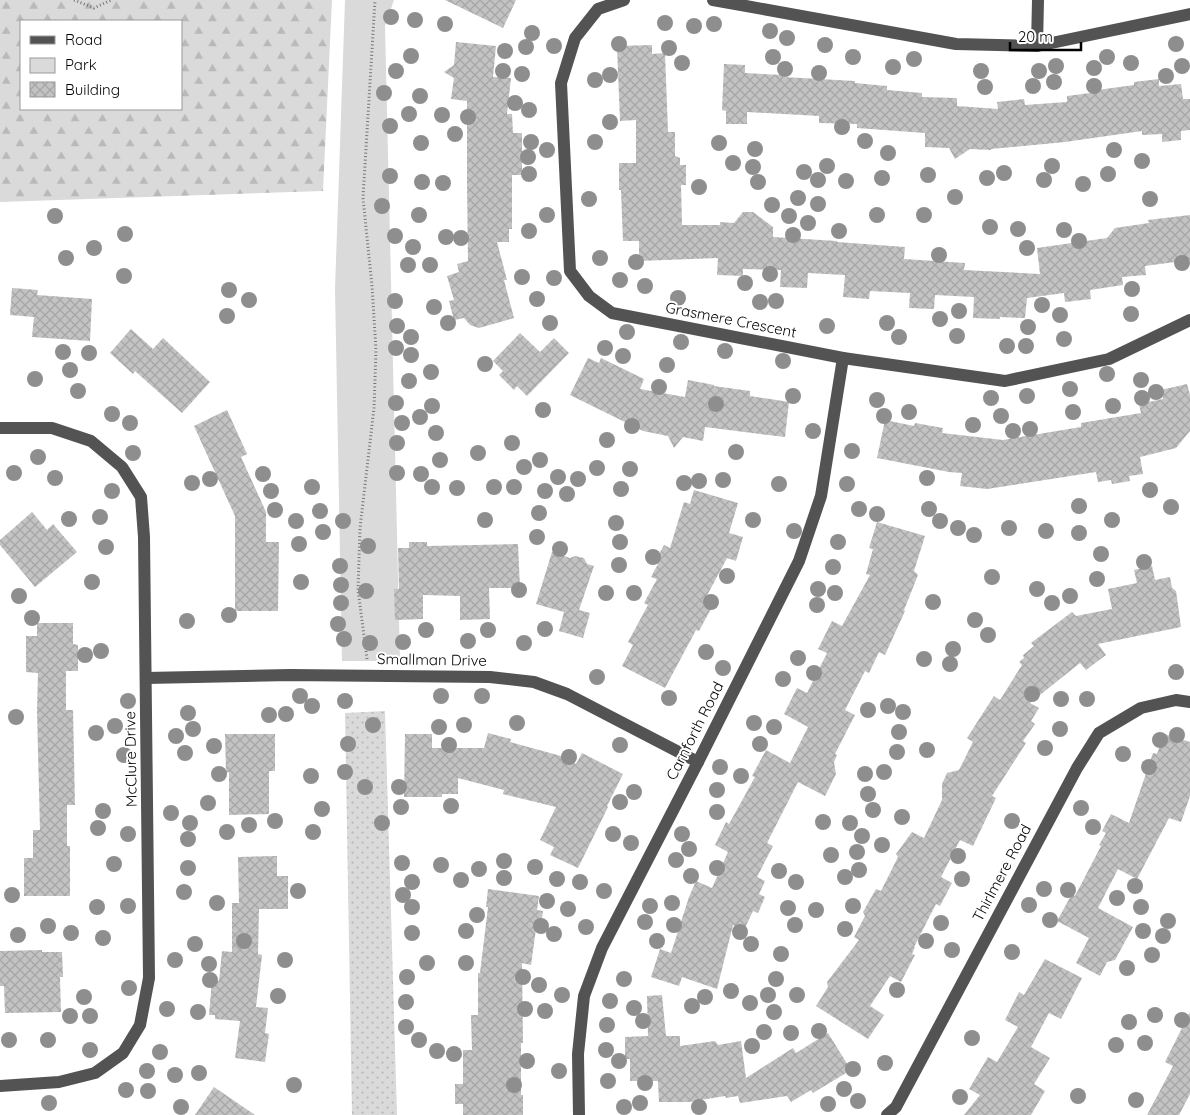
<svg xmlns="http://www.w3.org/2000/svg" width="1190" height="1115" font-family="Quicksand,sans-serif">
  <style>
    .grass { fill: url(#grass-dots) }
    .forest { fill: url(#forest-firs); fill-rule: evenodd }
    .green { fill: #dadada }
    .building { fill: url(#building-cross-hatch) }
    .lines { fill: none; stroke-linecap: round; stroke-linejoin: round }
    .path { stroke: #757575; stroke-width: 3; stroke-dasharray: 1 2.5; stroke-linecap: butt }
    .minor { stroke: #535353; stroke-width: 12 }
    .tree { fill: #8e8e8e }
    .labels { text-anchor: middle; stroke-width: 4; stroke-linejoin: round; paint-order: stroke }
    .street-label { font-size: 15px; fill: #000; stroke: #fff }
  </style>
  <defs>
    <pattern id="grass-dots" width="8" height="8" patternUnits="userSpaceOnUse" patternTransform="scale(1.25)"><rect width="8" height="8" fill="#dadada"/><path d="M2 2h.1M6 6h.1" fill="none" stroke="#b9b9b9" stroke-width="1.8" stroke-linecap="round"/></pattern>
    <pattern id="forest-firs" width="22" height="20" patternUnits="userSpaceOnUse" patternTransform="scale(1.25)"><rect width="22" height="20" fill="#dadada"/><path d="M5 1l3.5 6h-7zM16 11l3.5 6h-7z" fill="#b9b9b9"/></pattern>
    <pattern id="building-cross-hatch" width="8" height="8" patternUnits="userSpaceOnUse" patternTransform="scale(1.25)"><rect width="8" height="8" fill="#c3c3c3"/><path d="M0 0l8 8M0 8l8-8" fill="none" stroke="#a6a6a6"/></pattern>
  </defs>
  <rect width="100%" height="100%" fill="#fff"/>
  <!-- grass -->
  <path class="grass" d="M385,711L397,1115H352L345,713Z"/>
  <!-- forest -->
  <path class="forest" d="M0,0H332L323,191L0,202ZM21,21H181V109H21Z"/>
  <!-- green -->
  <path class="green" d="M345,0H394L385,26L400,661H342L335,289Z"/>
  <!-- building -->
  <g class="building">
    <path d="M445,0H516L503,28Z"/>
    <path d="M456,42L496,46L493,77L511,78L507,114H512L513,133H522V175H512V229H509V242H497L507,280H504L514,318L479,328L470,325L464,318L454,320L449,301L454,300L447,276L459,272L457,264L468,261L467,183V101L451,99L454,78L444,72L454,65Z"/>
    <path d="M652,45V54L665,53L668,132H675V156L680,158V165H686V185H681L682,225H720V222L734,223L743,212H753L773,227V237L837,241V242L905,247L904,259L965,263L964,270L1040,274L1037,248L1107,238L1115,228L1149,223L1148,220L1190,215V260L1145,266L1146,275L1122,277L1123,285L1090,290L1091,299L1065,302L1064,293L1027,298L1025,318L1000,317V319L973,318L974,297L935,295L934,309L909,308L910,293L870,291L869,299L843,297L845,275L808,273L807,288L780,287L781,270L743,269V276L717,275L718,258L639,261V241H623L621,190H619V163H636V120L620,121L617,46Z"/>
    <path d="M724,64L745,65V73L783,75V77L855,81V83L887,86V90L922,93V97L957,98V106L998,109L997,102L1024,99L1025,105L1067,102V96L1098,92V90L1134,85V82L1159,79V86L1181,84L1183,99H1190V130L1181,131V140L1162,142V134L1142,135V131L1065,142L991,149V150L970,149L955,159L949,148L925,147V133L857,128V124L819,123V116L747,112V124H726V111L722,110Z"/>
    <path d="M12,288L38,290L37,295L92,299L90,341L32,337L34,317L10,315Z"/>
    <path d="M131,329L153,349L163,338L210,382L182,413L135,371L133,374L110,353Z"/>
    <path d="M520,333L540,352L554,338L569,353L527,396L517,386L514,390L499,375L503,371L493,361Z"/>
    <path d="M588,358L599,363L601,358L644,379L640,389L685,397L688,380L714,385V386L750,391V396L789,402L785,437L705,427L703,441L683,437L674,448L668,436L643,431L570,395Z"/>
    <path d="M1187,384L1190,395V431L1176,448L1140,457L1143,474L1129,476L1130,481L1112,484L1111,480L1098,482L1096,472L987,489L960,486L962,473L949,472L877,458L885,420L914,426L915,423L943,428L942,433L1003,440L1081,427V423L1141,413L1139,404L1163,399L1161,390Z"/>
    <path d="M227,410L247,454L241,457L266,512V542H279L278,611H235V516L194,426Z"/>
    <path d="M694,490L738,503L729,533L743,537L736,561L727,558L703,603L712,607L699,631L696,630L665,688L622,666L633,645L628,642L648,605L644,603L657,579L651,577L658,564L655,562L664,545L670,548L684,502L690,504Z"/>
    <path d="M32,512L47,530L53,524L77,552L35,587L0,545V540Z"/>
    <path d="M877,522L925,536L914,571L918,575L904,610L905,611L885,655L879,652L869,673L865,671L845,710L855,715L835,754L837,755L834,762L836,774L825,796L798,782L767,843L773,846L757,877L765,881L759,894L765,897L758,913L753,911L744,930L733,925L717,989L682,977L679,986L651,977L660,949L671,953L689,897L696,881L712,888L728,852L715,845L726,822L729,824L755,777L752,776L766,750L790,763L808,727L784,714L797,688L807,693L827,653L818,649L832,621L842,626L870,575L866,574L873,549L869,548Z"/>
    <path d="M409,542H427V546L518,544L520,588H489L490,619L460,620V596L423,595V619L395,620L394,589H399L398,548H409Z"/>
    <path d="M552,552L570,558L575,556L584,558L587,564L594,566L579,610L590,613L583,638L559,631L564,612L536,604Z"/>
    <path d="M1152,566L1155,580L1170,577L1172,588L1176,591L1181,627L1098,644L1106,655L1086,670L1080,663L1030,703L1039,708L1031,721L1035,724L1023,741L1026,743L992,796L996,798L973,846L960,840L941,877L952,883L940,906L936,904L914,947H915L912,954L915,955L901,982L890,976L870,1006L884,1015L868,1039L816,1006L828,987L827,982L859,940L854,937L865,916L863,912L876,889L881,891L898,857L896,854L912,832L924,838L942,800V784L947,773L959,770L973,742L967,738L994,696L1000,700L1022,665L1019,662L1024,658L1023,655L1034,646L1031,643L1072,612L1076,616L1112,609L1108,589L1137,583L1134,570Z"/>
    <path d="M37,623H73V644L78,645V671H66V710H73L75,805H67V846H70V896H24V858H33V830H40L37,711L38,673L26,672V636H37Z"/>
    <path d="M488,733L511,739L510,742L561,756L576,764L582,753L623,774L607,806L608,807L578,868L550,855L554,847L540,840L556,807L503,794L504,790L458,778V794H442V797H404L405,734H432V748H484Z"/>
    <path d="M225,734H275V771H269V814L229,815V772L226,773Z"/>
    <path d="M1164,734L1190,742V796L1181,822L1169,818L1137,879L1118,869L1098,908L1133,927L1115,960L1107,962L1100,976L1076,963L1089,938L1057,921L1072,894L1075,896L1101,846L1099,845L1106,833L1102,831L1111,814L1129,823L1153,753L1157,754Z"/>
    <path d="M277,856V876H288V909H259L258,954L262,955L256,1007L268,1008L265,1033L269,1034L265,1062L235,1058L240,1021L215,1019V1015H209L212,980L219,981L222,951L232,952V903H239L238,857Z"/>
    <path d="M488,889L539,896L537,910L543,911L540,930L536,929L531,965L522,963L523,1043H521V1095H523V1115H463V1104H455V1084H463V1050H472L471,1015H478V973H480L488,907H486Z"/>
    <path d="M42,950V952H62L63,977H60L61,1012L5,1013L4,986H0V951Z"/>
    <path d="M1045,959L1082,978L1061,1019L1049,1013L1031,1047L1050,1058L1034,1084L1045,1091L1031,1115H964L980,1095L969,1089L988,1057L997,1062L1018,1027L1005,1020L1019,992L1024,995Z"/>
    <path d="M662,995L666,1036H680V1046L715,1041L718,1045L741,1041L746,1078L793,1048L796,1053L828,1033L851,1070L813,1093L811,1090L791,1102L787,1096L740,1103L738,1096L726,1098L725,1096L689,1102H659L658,1081H630V1059H625V1037L648,1036L647,996Z"/>
    <path d="M1190,1012V1094L1179,1115H1147L1173,1066L1165,1062Z"/>
    <path d="M214,1087L255,1115H195Z"/>
  </g>
  <g class="lines">
    <!-- path -->
    <g class="path">
      <path d="M74,0L94,8L111,0"/>
      <path d="M367,659L358,590L360,528L374,408L376,350L372,286L363,198L375,0"/>
    </g>
    <!-- minor -->
    <g class="minor">
      <path d="M624,0L598,9L575,38L561,83L570,271L589,296L612,313L843,358L1005,381L1109,359L1190,320"/>
      <path d="M713,0L956,44L1037,46L1190,14"/>
      <path d="M1037,46L1038,0"/>
      <path d="M0,428H52L91,441L122,467L141,497L144,537L149,978L140,1025L123,1053L95,1073L59,1082L0,1086"/>
      <path d="M146,678L290,675L490,677L534,682L567,694L698,762"/>
      <path d="M579,1115L578,1054L584,996L602,948L698,762L799,561L821,496L843,358"/>
      <path d="M887,1115L896,1107L1077,768L1099,733L1141,708L1176,700L1190,702"/>
    </g>
  </g>
  <!-- trees -->
  <g class="tree">
    <circle cx="391" cy="17" r="8"/>
    <circle cx="415" cy="20" r="8"/>
    <circle cx="665" cy="23" r="8"/>
    <circle cx="445" cy="24" r="8"/>
    <circle cx="714" cy="24" r="8"/>
    <circle cx="694" cy="26" r="8"/>
    <circle cx="770" cy="31" r="8"/>
    <circle cx="532" cy="33" r="8"/>
    <circle cx="787" cy="38" r="8"/>
    <circle cx="619" cy="44" r="8"/>
    <circle cx="1176" cy="44" r="8"/>
    <circle cx="825" cy="45" r="8"/>
    <circle cx="554" cy="46" r="8"/>
    <circle cx="526" cy="47" r="8"/>
    <circle cx="669" cy="48" r="8"/>
    <circle cx="505" cy="51" r="8"/>
    <circle cx="411" cy="56" r="8"/>
    <circle cx="773" cy="57" r="8"/>
    <circle cx="853" cy="57" r="8"/>
    <circle cx="1107" cy="57" r="8"/>
    <circle cx="914" cy="59" r="8"/>
    <circle cx="682" cy="63" r="8"/>
    <circle cx="1131" cy="63" r="8"/>
    <circle cx="1056" cy="66" r="8"/>
    <circle cx="1182" cy="66" r="8"/>
    <circle cx="893" cy="67" r="8"/>
    <circle cx="1094" cy="68" r="8"/>
    <circle cx="785" cy="69" r="8"/>
    <circle cx="396" cy="71" r="8"/>
    <circle cx="503" cy="71" r="8"/>
    <circle cx="981" cy="71" r="8"/>
    <circle cx="1039" cy="71" r="8"/>
    <circle cx="819" cy="73" r="8"/>
    <circle cx="522" cy="74" r="8"/>
    <circle cx="610" cy="75" r="8"/>
    <circle cx="1166" cy="76" r="8"/>
    <circle cx="595" cy="80" r="8"/>
    <circle cx="1054" cy="82" r="8"/>
    <circle cx="1033" cy="86" r="8"/>
    <circle cx="1094" cy="86" r="8"/>
    <circle cx="985" cy="87" r="8"/>
    <circle cx="384" cy="93" r="8"/>
    <circle cx="420" cy="96" r="8"/>
    <circle cx="515" cy="103" r="8"/>
    <circle cx="529" cy="110" r="8"/>
    <circle cx="409" cy="114" r="8"/>
    <circle cx="442" cy="115" r="8"/>
    <circle cx="468" cy="117" r="8"/>
    <circle cx="610" cy="122" r="8"/>
    <circle cx="390" cy="126" r="8"/>
    <circle cx="842" cy="127" r="8"/>
    <circle cx="455" cy="134" r="8"/>
    <circle cx="865" cy="141" r="8"/>
    <circle cx="531" cy="142" r="8"/>
    <circle cx="595" cy="142" r="8"/>
    <circle cx="421" cy="143" r="8"/>
    <circle cx="719" cy="143" r="8"/>
    <circle cx="755" cy="149" r="8"/>
    <circle cx="547" cy="150" r="8"/>
    <circle cx="1114" cy="150" r="8"/>
    <circle cx="888" cy="153" r="8"/>
    <circle cx="528" cy="157" r="8"/>
    <circle cx="1142" cy="161" r="8"/>
    <circle cx="733" cy="163" r="8"/>
    <circle cx="827" cy="166" r="8"/>
    <circle cx="1052" cy="166" r="8"/>
    <circle cx="753" cy="167" r="8"/>
    <circle cx="804" cy="172" r="8"/>
    <circle cx="1004" cy="173" r="8"/>
    <circle cx="529" cy="174" r="8"/>
    <circle cx="1108" cy="174" r="8"/>
    <circle cx="928" cy="175" r="8"/>
    <circle cx="390" cy="176" r="8"/>
    <circle cx="882" cy="178" r="8"/>
    <circle cx="987" cy="178" r="8"/>
    <circle cx="818" cy="180" r="8"/>
    <circle cx="1044" cy="180" r="8"/>
    <circle cx="846" cy="181" r="8"/>
    <circle cx="422" cy="182" r="8"/>
    <circle cx="758" cy="182" r="8"/>
    <circle cx="443" cy="183" r="8"/>
    <circle cx="1083" cy="184" r="8"/>
    <circle cx="699" cy="187" r="8"/>
    <circle cx="955" cy="197" r="8"/>
    <circle cx="798" cy="198" r="8"/>
    <circle cx="589" cy="199" r="8"/>
    <circle cx="1150" cy="199" r="8"/>
    <circle cx="818" cy="204" r="8"/>
    <circle cx="772" cy="205" r="8"/>
    <circle cx="382" cy="206" r="8"/>
    <circle cx="419" cy="215" r="8"/>
    <circle cx="547" cy="215" r="8"/>
    <circle cx="877" cy="215" r="8"/>
    <circle cx="924" cy="215" r="8"/>
    <circle cx="55" cy="216" r="8"/>
    <circle cx="789" cy="216" r="8"/>
    <circle cx="808" cy="223" r="8"/>
    <circle cx="990" cy="227" r="8"/>
    <circle cx="1018" cy="229" r="8"/>
    <circle cx="1064" cy="230" r="8"/>
    <circle cx="529" cy="231" r="8"/>
    <circle cx="839" cy="231" r="8"/>
    <circle cx="125" cy="234" r="8"/>
    <circle cx="793" cy="235" r="8"/>
    <circle cx="395" cy="236" r="8"/>
    <circle cx="446" cy="237" r="8"/>
    <circle cx="461" cy="238" r="8"/>
    <circle cx="1079" cy="241" r="8"/>
    <circle cx="413" cy="247" r="8"/>
    <circle cx="94" cy="248" r="8"/>
    <circle cx="1027" cy="248" r="8"/>
    <circle cx="939" cy="255" r="8"/>
    <circle cx="66" cy="258" r="8"/>
    <circle cx="600" cy="258" r="8"/>
    <circle cx="636" cy="262" r="8"/>
    <circle cx="1182" cy="263" r="8"/>
    <circle cx="408" cy="265" r="8"/>
    <circle cx="430" cy="265" r="8"/>
    <circle cx="770" cy="274" r="8"/>
    <circle cx="124" cy="276" r="8"/>
    <circle cx="522" cy="277" r="8"/>
    <circle cx="554" cy="278" r="8"/>
    <circle cx="620" cy="280" r="8"/>
    <circle cx="745" cy="283" r="8"/>
    <circle cx="645" cy="286" r="8"/>
    <circle cx="1132" cy="289" r="8"/>
    <circle cx="229" cy="290" r="8"/>
    <circle cx="678" cy="298" r="8"/>
    <circle cx="537" cy="299" r="8"/>
    <circle cx="249" cy="300" r="8"/>
    <circle cx="395" cy="301" r="8"/>
    <circle cx="776" cy="301" r="8"/>
    <circle cx="760" cy="302" r="8"/>
    <circle cx="1042" cy="305" r="8"/>
    <circle cx="434" cy="307" r="8"/>
    <circle cx="959" cy="311" r="8"/>
    <circle cx="1131" cy="314" r="8"/>
    <circle cx="1060" cy="315" r="8"/>
    <circle cx="227" cy="316" r="8"/>
    <circle cx="940" cy="319" r="8"/>
    <circle cx="448" cy="323" r="8"/>
    <circle cx="550" cy="323" r="8"/>
    <circle cx="887" cy="323" r="8"/>
    <circle cx="397" cy="326" r="8"/>
    <circle cx="827" cy="326" r="8"/>
    <circle cx="1028" cy="327" r="8"/>
    <circle cx="627" cy="332" r="8"/>
    <circle cx="957" cy="336" r="8"/>
    <circle cx="411" cy="337" r="8"/>
    <circle cx="899" cy="337" r="8"/>
    <circle cx="1064" cy="339" r="8"/>
    <circle cx="681" cy="342" r="8"/>
    <circle cx="1007" cy="346" r="8"/>
    <circle cx="1026" cy="346" r="8"/>
    <circle cx="396" cy="348" r="8"/>
    <circle cx="605" cy="348" r="8"/>
    <circle cx="725" cy="351" r="8"/>
    <circle cx="63" cy="352" r="8"/>
    <circle cx="89" cy="353" r="8"/>
    <circle cx="411" cy="355" r="8"/>
    <circle cx="623" cy="356" r="8"/>
    <circle cx="783" cy="361" r="8"/>
    <circle cx="485" cy="364" r="8"/>
    <circle cx="667" cy="365" r="8"/>
    <circle cx="70" cy="370" r="8"/>
    <circle cx="431" cy="372" r="8"/>
    <circle cx="1107" cy="374" r="8"/>
    <circle cx="35" cy="379" r="8"/>
    <circle cx="1141" cy="380" r="8"/>
    <circle cx="409" cy="381" r="8"/>
    <circle cx="659" cy="387" r="8"/>
    <circle cx="1070" cy="389" r="8"/>
    <circle cx="78" cy="391" r="8"/>
    <circle cx="1156" cy="392" r="8"/>
    <circle cx="793" cy="396" r="8"/>
    <circle cx="1027" cy="396" r="8"/>
    <circle cx="991" cy="398" r="8"/>
    <circle cx="1142" cy="398" r="8"/>
    <circle cx="877" cy="400" r="8"/>
    <circle cx="396" cy="403" r="8"/>
    <circle cx="716" cy="404" r="8"/>
    <circle cx="432" cy="406" r="8"/>
    <circle cx="1113" cy="406" r="8"/>
    <circle cx="543" cy="410" r="8"/>
    <circle cx="909" cy="412" r="8"/>
    <circle cx="1073" cy="412" r="8"/>
    <circle cx="112" cy="414" r="8"/>
    <circle cx="884" cy="416" r="8"/>
    <circle cx="1001" cy="416" r="8"/>
    <circle cx="420" cy="417" r="8"/>
    <circle cx="130" cy="423" r="8"/>
    <circle cx="402" cy="423" r="8"/>
    <circle cx="973" cy="425" r="8"/>
    <circle cx="632" cy="426" r="8"/>
    <circle cx="1030" cy="429" r="8"/>
    <circle cx="813" cy="431" r="8"/>
    <circle cx="1013" cy="431" r="8"/>
    <circle cx="436" cy="433" r="8"/>
    <circle cx="607" cy="440" r="8"/>
    <circle cx="397" cy="443" r="8"/>
    <circle cx="512" cy="443" r="8"/>
    <circle cx="852" cy="451" r="8"/>
    <circle cx="736" cy="452" r="8"/>
    <circle cx="133" cy="453" r="8"/>
    <circle cx="478" cy="453" r="8"/>
    <circle cx="38" cy="457" r="8"/>
    <circle cx="440" cy="460" r="8"/>
    <circle cx="540" cy="460" r="8"/>
    <circle cx="524" cy="467" r="8"/>
    <circle cx="597" cy="468" r="8"/>
    <circle cx="630" cy="469" r="8"/>
    <circle cx="14" cy="473" r="8"/>
    <circle cx="397" cy="473" r="8"/>
    <circle cx="263" cy="474" r="8"/>
    <circle cx="421" cy="474" r="8"/>
    <circle cx="558" cy="477" r="8"/>
    <circle cx="55" cy="478" r="8"/>
    <circle cx="927" cy="478" r="8"/>
    <circle cx="210" cy="479" r="8"/>
    <circle cx="578" cy="479" r="8"/>
    <circle cx="723" cy="480" r="8"/>
    <circle cx="699" cy="481" r="8"/>
    <circle cx="192" cy="483" r="8"/>
    <circle cx="684" cy="483" r="8"/>
    <circle cx="779" cy="484" r="8"/>
    <circle cx="847" cy="484" r="8"/>
    <circle cx="312" cy="487" r="8"/>
    <circle cx="432" cy="487" r="8"/>
    <circle cx="494" cy="487" r="8"/>
    <circle cx="514" cy="487" r="8"/>
    <circle cx="457" cy="488" r="8"/>
    <circle cx="621" cy="489" r="8"/>
    <circle cx="1150" cy="490" r="8"/>
    <circle cx="112" cy="491" r="8"/>
    <circle cx="271" cy="491" r="8"/>
    <circle cx="545" cy="491" r="8"/>
    <circle cx="567" cy="494" r="8"/>
    <circle cx="1079" cy="506" r="8"/>
    <circle cx="1171" cy="507" r="8"/>
    <circle cx="859" cy="509" r="8"/>
    <circle cx="929" cy="509" r="8"/>
    <circle cx="275" cy="510" r="8"/>
    <circle cx="320" cy="511" r="8"/>
    <circle cx="539" cy="513" r="8"/>
    <circle cx="877" cy="514" r="8"/>
    <circle cx="100" cy="517" r="8"/>
    <circle cx="69" cy="519" r="8"/>
    <circle cx="485" cy="520" r="8"/>
    <circle cx="753" cy="520" r="8"/>
    <circle cx="1112" cy="520" r="8"/>
    <circle cx="296" cy="521" r="8"/>
    <circle cx="343" cy="521" r="8"/>
    <circle cx="940" cy="521" r="8"/>
    <circle cx="616" cy="523" r="8"/>
    <circle cx="958" cy="528" r="8"/>
    <circle cx="1009" cy="528" r="8"/>
    <circle cx="794" cy="531" r="8"/>
    <circle cx="1046" cy="531" r="8"/>
    <circle cx="323" cy="532" r="8"/>
    <circle cx="1079" cy="533" r="8"/>
    <circle cx="974" cy="535" r="8"/>
    <circle cx="537" cy="537" r="8"/>
    <circle cx="620" cy="542" r="8"/>
    <circle cx="838" cy="542" r="8"/>
    <circle cx="299" cy="544" r="8"/>
    <circle cx="368" cy="546" r="8"/>
    <circle cx="106" cy="547" r="8"/>
    <circle cx="560" cy="549" r="8"/>
    <circle cx="1101" cy="554" r="8"/>
    <circle cx="653" cy="557" r="8"/>
    <circle cx="1144" cy="562" r="8"/>
    <circle cx="619" cy="565" r="8"/>
    <circle cx="340" cy="566" r="8"/>
    <circle cx="833" cy="567" r="8"/>
    <circle cx="727" cy="576" r="8"/>
    <circle cx="992" cy="577" r="8"/>
    <circle cx="1097" cy="579" r="8"/>
    <circle cx="92" cy="582" r="8"/>
    <circle cx="301" cy="582" r="8"/>
    <circle cx="341" cy="585" r="8"/>
    <circle cx="818" cy="589" r="8"/>
    <circle cx="1037" cy="589" r="8"/>
    <circle cx="519" cy="590" r="8"/>
    <circle cx="366" cy="591" r="8"/>
    <circle cx="606" cy="593" r="8"/>
    <circle cx="634" cy="593" r="8"/>
    <circle cx="835" cy="593" r="8"/>
    <circle cx="19" cy="596" r="8"/>
    <circle cx="1070" cy="596" r="8"/>
    <circle cx="711" cy="602" r="8"/>
    <circle cx="933" cy="602" r="8"/>
    <circle cx="341" cy="603" r="8"/>
    <circle cx="1052" cy="603" r="8"/>
    <circle cx="817" cy="605" r="8"/>
    <circle cx="229" cy="615" r="8"/>
    <circle cx="32" cy="618" r="8"/>
    <circle cx="975" cy="620" r="8"/>
    <circle cx="187" cy="621" r="8"/>
    <circle cx="338" cy="624" r="8"/>
    <circle cx="545" cy="629" r="8"/>
    <circle cx="426" cy="630" r="8"/>
    <circle cx="488" cy="630" r="8"/>
    <circle cx="988" cy="635" r="8"/>
    <circle cx="344" cy="639" r="8"/>
    <circle cx="468" cy="641" r="8"/>
    <circle cx="403" cy="642" r="8"/>
    <circle cx="370" cy="643" r="8"/>
    <circle cx="524" cy="643" r="8"/>
    <circle cx="953" cy="649" r="8"/>
    <circle cx="101" cy="651" r="8"/>
    <circle cx="706" cy="652" r="8"/>
    <circle cx="85" cy="655" r="8"/>
    <circle cx="798" cy="658" r="8"/>
    <circle cx="924" cy="659" r="8"/>
    <circle cx="950" cy="664" r="8"/>
    <circle cx="723" cy="668" r="8"/>
    <circle cx="1176" cy="672" r="8"/>
    <circle cx="814" cy="673" r="8"/>
    <circle cx="597" cy="677" r="8"/>
    <circle cx="783" cy="679" r="8"/>
    <circle cx="1032" cy="694" r="8"/>
    <circle cx="300" cy="696" r="8"/>
    <circle cx="441" cy="696" r="8"/>
    <circle cx="482" cy="696" r="8"/>
    <circle cx="669" cy="698" r="8"/>
    <circle cx="1061" cy="699" r="8"/>
    <circle cx="1087" cy="699" r="8"/>
    <circle cx="128" cy="701" r="8"/>
    <circle cx="345" cy="701" r="8"/>
    <circle cx="312" cy="706" r="8"/>
    <circle cx="888" cy="706" r="8"/>
    <circle cx="868" cy="710" r="8"/>
    <circle cx="903" cy="712" r="8"/>
    <circle cx="188" cy="713" r="8"/>
    <circle cx="286" cy="714" r="8"/>
    <circle cx="269" cy="715" r="8"/>
    <circle cx="16" cy="717" r="8"/>
    <circle cx="517" cy="723" r="8"/>
    <circle cx="754" cy="723" r="8"/>
    <circle cx="373" cy="725" r="8"/>
    <circle cx="464" cy="725" r="8"/>
    <circle cx="115" cy="726" r="8"/>
    <circle cx="439" cy="727" r="8"/>
    <circle cx="774" cy="727" r="8"/>
    <circle cx="193" cy="729" r="8"/>
    <circle cx="1060" cy="729" r="8"/>
    <circle cx="899" cy="732" r="8"/>
    <circle cx="96" cy="733" r="8"/>
    <circle cx="1177" cy="735" r="8"/>
    <circle cx="176" cy="736" r="8"/>
    <circle cx="1160" cy="740" r="8"/>
    <circle cx="348" cy="744" r="8"/>
    <circle cx="760" cy="744" r="8"/>
    <circle cx="449" cy="745" r="8"/>
    <circle cx="620" cy="745" r="8"/>
    <circle cx="214" cy="746" r="8"/>
    <circle cx="1045" cy="748" r="8"/>
    <circle cx="927" cy="750" r="8"/>
    <circle cx="897" cy="752" r="8"/>
    <circle cx="185" cy="753" r="8"/>
    <circle cx="1123" cy="754" r="8"/>
    <circle cx="124" cy="755" r="8"/>
    <circle cx="569" cy="757" r="8"/>
    <circle cx="720" cy="767" r="8"/>
    <circle cx="1149" cy="767" r="8"/>
    <circle cx="345" cy="772" r="8"/>
    <circle cx="884" cy="772" r="8"/>
    <circle cx="219" cy="774" r="8"/>
    <circle cx="865" cy="774" r="8"/>
    <circle cx="311" cy="776" r="8"/>
    <circle cx="741" cy="776" r="8"/>
    <circle cx="365" cy="787" r="8"/>
    <circle cx="399" cy="787" r="8"/>
    <circle cx="717" cy="790" r="8"/>
    <circle cx="634" cy="792" r="8"/>
    <circle cx="868" cy="794" r="8"/>
    <circle cx="620" cy="802" r="8"/>
    <circle cx="208" cy="803" r="8"/>
    <circle cx="451" cy="806" r="8"/>
    <circle cx="401" cy="807" r="8"/>
    <circle cx="1081" cy="808" r="8"/>
    <circle cx="322" cy="809" r="8"/>
    <circle cx="873" cy="810" r="8"/>
    <circle cx="103" cy="811" r="8"/>
    <circle cx="717" cy="812" r="8"/>
    <circle cx="171" cy="813" r="8"/>
    <circle cx="902" cy="817" r="8"/>
    <circle cx="275" cy="821" r="8"/>
    <circle cx="1012" cy="821" r="8"/>
    <circle cx="823" cy="822" r="8"/>
    <circle cx="190" cy="823" r="8"/>
    <circle cx="382" cy="823" r="8"/>
    <circle cx="850" cy="823" r="8"/>
    <circle cx="249" cy="825" r="8"/>
    <circle cx="1093" cy="827" r="8"/>
    <circle cx="98" cy="828" r="8"/>
    <circle cx="227" cy="832" r="8"/>
    <circle cx="313" cy="832" r="8"/>
    <circle cx="128" cy="834" r="8"/>
    <circle cx="613" cy="834" r="8"/>
    <circle cx="682" cy="834" r="8"/>
    <circle cx="862" cy="836" r="8"/>
    <circle cx="188" cy="839" r="8"/>
    <circle cx="631" cy="843" r="8"/>
    <circle cx="882" cy="845" r="8"/>
    <circle cx="689" cy="849" r="8"/>
    <circle cx="857" cy="852" r="8"/>
    <circle cx="831" cy="855" r="8"/>
    <circle cx="958" cy="856" r="8"/>
    <circle cx="676" cy="860" r="8"/>
    <circle cx="504" cy="861" r="8"/>
    <circle cx="402" cy="863" r="8"/>
    <circle cx="114" cy="864" r="8"/>
    <circle cx="441" cy="865" r="8"/>
    <circle cx="535" cy="867" r="8"/>
    <circle cx="188" cy="868" r="8"/>
    <circle cx="717" cy="868" r="8"/>
    <circle cx="479" cy="869" r="8"/>
    <circle cx="859" cy="870" r="8"/>
    <circle cx="779" cy="871" r="8"/>
    <circle cx="691" cy="876" r="8"/>
    <circle cx="845" cy="877" r="8"/>
    <circle cx="504" cy="878" r="8"/>
    <circle cx="557" cy="879" r="8"/>
    <circle cx="962" cy="879" r="8"/>
    <circle cx="461" cy="880" r="8"/>
    <circle cx="412" cy="882" r="8"/>
    <circle cx="580" cy="882" r="8"/>
    <circle cx="796" cy="882" r="8"/>
    <circle cx="1135" cy="886" r="8"/>
    <circle cx="1044" cy="889" r="8"/>
    <circle cx="1068" cy="890" r="8"/>
    <circle cx="298" cy="891" r="8"/>
    <circle cx="604" cy="891" r="8"/>
    <circle cx="184" cy="892" r="8"/>
    <circle cx="12" cy="895" r="8"/>
    <circle cx="403" cy="895" r="8"/>
    <circle cx="1117" cy="898" r="8"/>
    <circle cx="547" cy="901" r="8"/>
    <circle cx="217" cy="903" r="8"/>
    <circle cx="672" cy="903" r="8"/>
    <circle cx="1029" cy="905" r="8"/>
    <circle cx="128" cy="906" r="8"/>
    <circle cx="650" cy="906" r="8"/>
    <circle cx="853" cy="906" r="8"/>
    <circle cx="97" cy="907" r="8"/>
    <circle cx="412" cy="907" r="8"/>
    <circle cx="1141" cy="907" r="8"/>
    <circle cx="788" cy="908" r="8"/>
    <circle cx="568" cy="909" r="8"/>
    <circle cx="816" cy="910" r="8"/>
    <circle cx="477" cy="915" r="8"/>
    <circle cx="1050" cy="920" r="8"/>
    <circle cx="1168" cy="921" r="8"/>
    <circle cx="645" cy="922" r="8"/>
    <circle cx="941" cy="923" r="8"/>
    <circle cx="674" cy="925" r="8"/>
    <circle cx="795" cy="925" r="8"/>
    <circle cx="48" cy="926" r="8"/>
    <circle cx="541" cy="926" r="8"/>
    <circle cx="586" cy="927" r="8"/>
    <circle cx="845" cy="929" r="8"/>
    <circle cx="466" cy="931" r="8"/>
    <circle cx="1143" cy="931" r="8"/>
    <circle cx="740" cy="932" r="8"/>
    <circle cx="71" cy="933" r="8"/>
    <circle cx="412" cy="933" r="8"/>
    <circle cx="554" cy="934" r="8"/>
    <circle cx="18" cy="935" r="8"/>
    <circle cx="1163" cy="936" r="8"/>
    <circle cx="103" cy="938" r="8"/>
    <circle cx="244" cy="941" r="8"/>
    <circle cx="657" cy="941" r="8"/>
    <circle cx="926" cy="941" r="8"/>
    <circle cx="195" cy="944" r="8"/>
    <circle cx="751" cy="944" r="8"/>
    <circle cx="952" cy="950" r="8"/>
    <circle cx="1012" cy="952" r="8"/>
    <circle cx="781" cy="954" r="8"/>
    <circle cx="1152" cy="955" r="8"/>
    <circle cx="175" cy="960" r="8"/>
    <circle cx="285" cy="960" r="8"/>
    <circle cx="427" cy="963" r="8"/>
    <circle cx="466" cy="963" r="8"/>
    <circle cx="209" cy="964" r="8"/>
    <circle cx="1127" cy="968" r="8"/>
    <circle cx="407" cy="977" r="8"/>
    <circle cx="523" cy="977" r="8"/>
    <circle cx="624" cy="979" r="8"/>
    <circle cx="776" cy="979" r="8"/>
    <circle cx="210" cy="980" r="8"/>
    <circle cx="539" cy="985" r="8"/>
    <circle cx="129" cy="988" r="8"/>
    <circle cx="897" cy="990" r="8"/>
    <circle cx="731" cy="991" r="8"/>
    <circle cx="562" cy="995" r="8"/>
    <circle cx="768" cy="995" r="8"/>
    <circle cx="797" cy="995" r="8"/>
    <circle cx="278" cy="996" r="8"/>
    <circle cx="84" cy="997" r="8"/>
    <circle cx="705" cy="997" r="8"/>
    <circle cx="610" cy="1001" r="8"/>
    <circle cx="406" cy="1002" r="8"/>
    <circle cx="750" cy="1003" r="8"/>
    <circle cx="692" cy="1006" r="8"/>
    <circle cx="634" cy="1008" r="8"/>
    <circle cx="167" cy="1009" r="8"/>
    <circle cx="525" cy="1009" r="8"/>
    <circle cx="545" cy="1011" r="8"/>
    <circle cx="198" cy="1012" r="8"/>
    <circle cx="774" cy="1012" r="8"/>
    <circle cx="1155" cy="1015" r="8"/>
    <circle cx="70" cy="1016" r="8"/>
    <circle cx="90" cy="1016" r="8"/>
    <circle cx="1182" cy="1020" r="8"/>
    <circle cx="643" cy="1021" r="8"/>
    <circle cx="1129" cy="1022" r="8"/>
    <circle cx="607" cy="1025" r="8"/>
    <circle cx="406" cy="1027" r="8"/>
    <circle cx="819" cy="1031" r="8"/>
    <circle cx="764" cy="1032" r="8"/>
    <circle cx="791" cy="1033" r="8"/>
    <circle cx="972" cy="1038" r="8"/>
    <circle cx="9" cy="1040" r="8"/>
    <circle cx="48" cy="1040" r="8"/>
    <circle cx="419" cy="1040" r="8"/>
    <circle cx="1145" cy="1043" r="8"/>
    <circle cx="1116" cy="1045" r="8"/>
    <circle cx="752" cy="1046" r="8"/>
    <circle cx="90" cy="1050" r="8"/>
    <circle cx="606" cy="1050" r="8"/>
    <circle cx="437" cy="1051" r="8"/>
    <circle cx="160" cy="1052" r="8"/>
    <circle cx="454" cy="1054" r="8"/>
    <circle cx="527" cy="1061" r="8"/>
    <circle cx="619" cy="1061" r="8"/>
    <circle cx="885" cy="1063" r="8"/>
    <circle cx="853" cy="1069" r="8"/>
    <circle cx="147" cy="1071" r="8"/>
    <circle cx="559" cy="1071" r="8"/>
    <circle cx="199" cy="1073" r="8"/>
    <circle cx="175" cy="1075" r="8"/>
    <circle cx="608" cy="1081" r="8"/>
    <circle cx="645" cy="1083" r="8"/>
    <circle cx="294" cy="1085" r="8"/>
    <circle cx="514" cy="1085" r="8"/>
    <circle cx="844" cy="1089" r="8"/>
    <circle cx="126" cy="1090" r="8"/>
    <circle cx="148" cy="1091" r="8"/>
    <circle cx="1078" cy="1096" r="8"/>
    <circle cx="960" cy="1097" r="8"/>
    <circle cx="1136" cy="1100" r="8"/>
    <circle cx="858" cy="1101" r="8"/>
    <circle cx="49" cy="1103" r="8"/>
    <circle cx="640" cy="1103" r="8"/>
    <circle cx="828" cy="1104" r="8"/>
    <circle cx="181" cy="1107" r="8"/>
    <circle cx="624" cy="1107" r="8"/>
    <circle cx="699" cy="1107" r="8"/>
  </g>
  <g class="labels">
    <!-- street labels -->
    <g class="street-label">
      <text transform="translate(731 320) rotate(11)" y="5">Grasmere Crescent</text>
      <text transform="translate(432 660) rotate(1)" y="5">Smallman Drive</text>
      <text transform="translate(695 731) rotate(-63)" y="5">Carnforth Road</text>
      <text transform="translate(131 759) rotate(-91)" y="5">McClure Drive</text>
      <text transform="translate(1002 873) rotate(-62)" y="5">Thirlmere Road</text>
    </g>
  </g>
  <!-- legend -->
  <rect x="20" y="20" width="162" height="90" fill="#ffffff" stroke="#999999"/>
  <rect x="30" y="36" width="25" height="8" fill="#535353" stroke="#999999"/>
  <text x="65" y="45" font-size="15" fill="#000000">Road</text>
  <rect x="30" y="58" width="25" height="15" fill="#dadada" stroke="#999999"/>
  <text x="65" y="70" font-size="15" fill="#000000">Park</text>
  <rect x="30" y="82" width="25" height="15" fill="url(#building-cross-hatch)" stroke="#999999"/>
  <text x="65" y="95" font-size="15" fill="#000000">Building</text>
  <!-- scale -->
  <path d="M1010 42v8h71v-8" fill="none" stroke="#000000" stroke-width="2.5"/>
  <text x="1018" y="42" font-size="15" fill="#000000" stroke="#ffffff" stroke-width="4" paint-order="stroke">20 m</text>
</svg>
